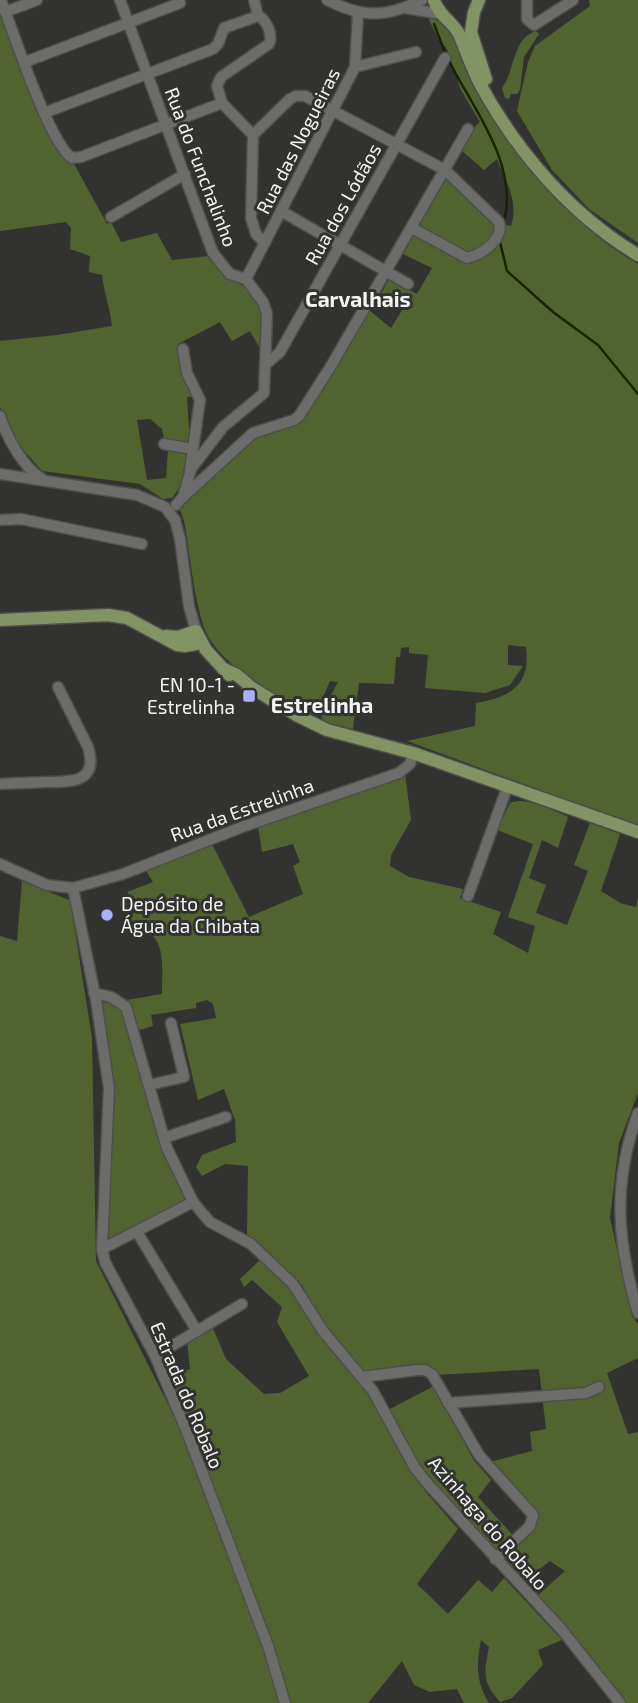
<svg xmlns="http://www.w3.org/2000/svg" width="638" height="1703" font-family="'Exo 2',sans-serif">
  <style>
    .green { fill: #516430 }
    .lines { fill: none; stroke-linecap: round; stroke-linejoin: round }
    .stream { stroke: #182400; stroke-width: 2.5 }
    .minor-casing { stroke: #4e4f4d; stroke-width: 13 }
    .major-casing { stroke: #4e4f4d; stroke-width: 15 }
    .minor { stroke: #6c6d6a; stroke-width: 10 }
    .major { stroke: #829463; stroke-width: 12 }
    .poi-dot { fill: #a5b1fc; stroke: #323330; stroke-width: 2.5 }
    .labels { text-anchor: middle; stroke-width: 6; stroke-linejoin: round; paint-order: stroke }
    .street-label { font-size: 19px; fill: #f4f5f3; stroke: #323330 }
    .poi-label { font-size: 19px; fill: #f4f5f3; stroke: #323330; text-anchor: end }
    .neighbourhood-label { font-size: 21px; font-weight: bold; fill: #f4f5f3; stroke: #323330 }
  </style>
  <rect width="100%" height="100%" fill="#323330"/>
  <!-- green -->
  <g class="green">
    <path d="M589,0H638V243L589,209L552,170L517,111L528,62L535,46L590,6Z"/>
    <path d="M0,10L43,121L61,154L73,162L107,224L111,222L121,242L157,233L172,260L209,256L233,280L250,290L259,303L263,321L261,350L250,331L232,341L220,322L178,344L185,376L195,396L187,397L189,429L193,430L192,446L164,440L162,429L150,419L137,420L147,480L166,478L168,450L187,454L180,487L172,498L163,499L140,484L42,471L12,437L0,407V341L57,335L112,326C110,308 104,293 102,275L89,272L90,256L70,249L71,228L66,222L0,231Z"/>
    <path d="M427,16C432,18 438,20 442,23C462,39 469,81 483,103C522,163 575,229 638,264V826L407,741L475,726L476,703C511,697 531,685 526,647L508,645V665L523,666L510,685L485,693L425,688L428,655L409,653V647L401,648L400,657H396L394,684L359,683L353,729L323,722L321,714L338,682L330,681L315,716C282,697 232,673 211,641C195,619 190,550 184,521L179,507L255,435L307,411L370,311L391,328L404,307L381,294L389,279L417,294L432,268L403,254L444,179L455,182L492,222L511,226C519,202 506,181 497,159L484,170L462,151L472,129L480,122L461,90L447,49L438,38Z"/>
    <path d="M536,31L539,34L524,57L520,90L517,94H511L509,99L505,98L502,88C515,72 512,38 536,31Z"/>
    <path d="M405,774L411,820L391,855L390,866L409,877L463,889L460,898L501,912L493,934L528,953L535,926L508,917L533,844L497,830L510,803C528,796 551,810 568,817L558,848L542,840L529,878L546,885L536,913L567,925L588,871L574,865L590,823L620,834L601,891L620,903L636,907L638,897V1093L619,1143L610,1218L632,1316L638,1324V1358L607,1373L628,1434L638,1432V1703H626L536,1597L565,1571L550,1561L523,1582C495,1545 458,1516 428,1480C412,1459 401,1433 388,1410L434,1386L473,1459L491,1480L478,1497L519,1542L535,1517L490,1462L532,1451L530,1432L546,1429L539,1369L436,1375L362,1372L324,1326L302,1285L247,1236L248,1166L225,1164L202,1176L196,1167L202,1155L236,1142L235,1120L224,1089L198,1100L180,1024L216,1018L213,1004L207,1000L196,1003V1008L151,1015L153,1026L136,1031L121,1001L162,994C162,958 168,936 129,920L138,905L127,892L153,882L146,871L212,844L249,917L303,894L293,866L300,862L293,844L262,852L258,826L305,812Z"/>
    <path d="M22,881L69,900L71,906L92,1038L96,1261L181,1430L182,1415L173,1376L190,1369L187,1341L212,1326L226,1359L264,1394L280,1393L309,1376L277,1322L282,1307L252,1280L244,1287L240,1279L262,1258L291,1285L371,1399L407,1465L425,1491L458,1529L417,1584L448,1614L478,1580L492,1592L504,1578L562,1640L538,1650L543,1665L512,1698L500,1702C482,1682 484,1673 489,1647L481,1640C476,1664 476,1682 489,1703H464L457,1689L430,1692L414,1685L402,1661L368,1703H0V936L17,941Z"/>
    <path d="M109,1001L121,1011L172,1172L188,1200L110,1243L106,1211L115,1095L100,1004Z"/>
  </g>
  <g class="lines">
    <!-- stream -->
    <g class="stream">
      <path d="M434,24L446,55"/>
      <path d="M449,61C473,109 519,164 504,222"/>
      <path d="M500,242L507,271L553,312L598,345L638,394"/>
    </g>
    <!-- minor casing -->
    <g class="minor-casing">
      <g id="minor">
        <path d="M1,0C13,31 49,143 72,158L81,157L222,103"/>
        <path d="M120,0L213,253L230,274L246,279L263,302L267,314L264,393L223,427L191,469L183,497L176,505"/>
        <path d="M254,0L258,16"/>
        <path d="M327,0C363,18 385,18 422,0"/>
        <path d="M527,0V19L534,25L573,0"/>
        <path d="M405,8L441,14"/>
        <path d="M5,12L37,0"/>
        <path d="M258,16C267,20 273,35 269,44L221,77L217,86L222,103L253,135L251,218L256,234L265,243"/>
        <path d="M25,62L180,3"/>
        <path d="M355,67L416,52"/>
        <path d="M44,113L213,49L218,44L224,28L258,16"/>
        <path d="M253,135L290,99L296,96H305L445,170L499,222C504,239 483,254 467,258L412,228"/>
        <path d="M281,211L408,284"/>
        <path d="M111,217L185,174"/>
        <path d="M246,279L355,67L358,13"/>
        <path d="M183,349L187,373L200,400L190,470"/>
        <path d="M266,364L280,352L445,58"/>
        <path d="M0,416C7,438 23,467 42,479"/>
        <path d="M164,444L193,449"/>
        <path d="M0,474L137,495L165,507L175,520L180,539L189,606L196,631"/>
        <path d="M183,497L253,433L294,420L299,416L331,366L468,129"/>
        <path d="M0,520L21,519L142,544"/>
        <path d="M0,784C15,783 30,783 45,782C71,782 99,783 88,747L58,687"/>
        <path d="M0,864L47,885L73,888L123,874L242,827L399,773L410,764L413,753"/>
        <path d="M73,888L96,1000L109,1088L102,1249L105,1262L155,1356L187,1432L268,1646L285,1703"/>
        <path d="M468,896L508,785"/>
        <path d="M94,993L111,997L126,1007L167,1148L193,1202L210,1222L251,1244L293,1284L323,1331L373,1391L415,1468L427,1483L562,1630L620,1703"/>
        <path d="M149,1085L184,1077L171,1023"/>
        <path d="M638,1113C612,1184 617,1241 638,1313"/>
        <path d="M164,1138L226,1117"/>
        <path d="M137,1232L197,1331"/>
        <path d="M102,1249L193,1202"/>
        <path d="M155,1356L242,1304"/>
        <path d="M362,1377L417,1370H425L432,1374L479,1455L533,1515L530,1526L495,1559"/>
        <path d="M448,1403L586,1393L599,1387"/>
      </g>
    </g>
    <!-- major casing -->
    <g class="major-casing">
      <g id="major">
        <path d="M434,0C438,15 452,21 459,34C466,51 472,68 480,84C517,152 571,215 638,255"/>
        <path d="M479,0L474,12L471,32L486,79"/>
        <path d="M0,620L108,615L127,618L177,645L185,646L201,643"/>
        <path d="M166,636L178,637L196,631L206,650L229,675"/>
        <path d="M224,669L237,675L251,687L296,715L327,730L413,753L638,832"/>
      </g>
    </g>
    <!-- minor -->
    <use href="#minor" class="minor"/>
    <!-- major -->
    <use href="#major" class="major"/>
  </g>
  <!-- markers -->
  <g class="poi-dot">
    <rect x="242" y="689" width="14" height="14" rx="3.5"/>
    <circle cx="107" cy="915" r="7"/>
  </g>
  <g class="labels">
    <!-- street labels -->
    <g class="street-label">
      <text transform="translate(298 141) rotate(-63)" y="7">Rua das Nogueiras</text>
      <text transform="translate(201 167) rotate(69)" y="7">Rua do Funchalinho</text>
      <text transform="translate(343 204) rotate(-61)" y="7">Rua dos Lódãos</text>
      <text transform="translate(242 810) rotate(-20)" y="7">Rua da Estrelinha</text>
      <text transform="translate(187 1395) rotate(67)" y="7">Estrada do Robalo</text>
      <text transform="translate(488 1523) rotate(49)" y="7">Azinhaga do Robalo</text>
    </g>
    <!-- poi labels -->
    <g class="poi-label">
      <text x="235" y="692">EN 10-1 -<tspan x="235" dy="22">Estrelinha</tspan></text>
      <text x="121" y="911" text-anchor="start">Depósito de<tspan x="121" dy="22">Água da Chibata</tspan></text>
    </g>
    <!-- neighbourhood labels -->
    <g class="neighbourhood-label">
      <text x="358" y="307">Carvalhais</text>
      <text x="322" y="713">Estrelinha</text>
    </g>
  </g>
</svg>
